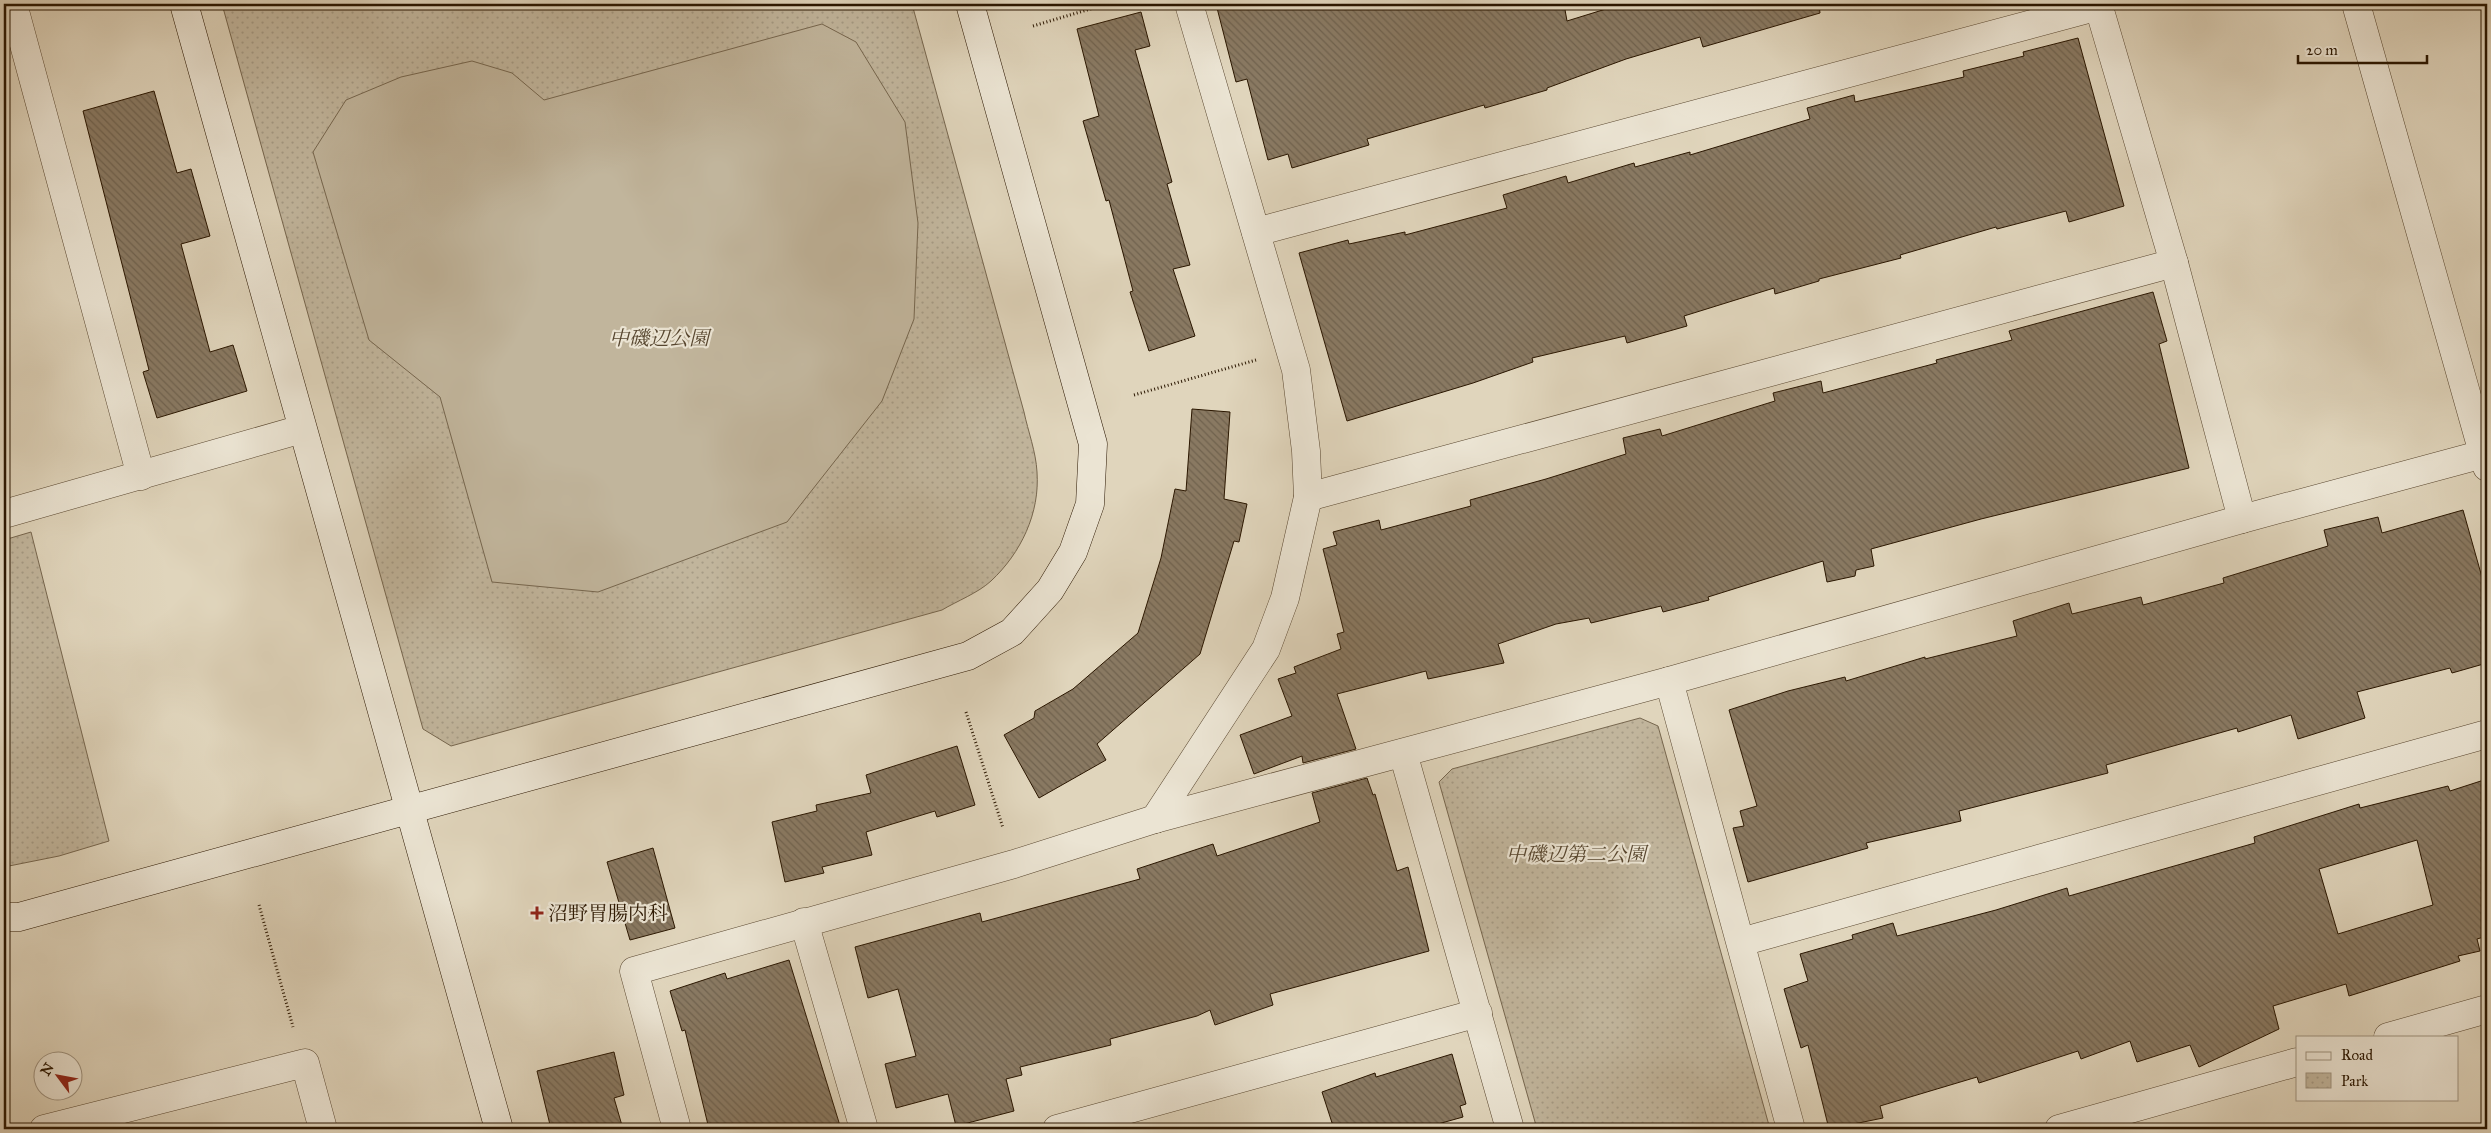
<svg xmlns="http://www.w3.org/2000/svg" width="2491" height="1133" font-family="'IM FELL Great Primer','Noto Serif JP',serif">
  <style>
    .park { fill: url(#park-dots); stroke: #76664e }
    .pitch { fill: #c1b59c; stroke: #76664e }
    .building { fill: url(#building-back-hatch); stroke: #2a1600; fill-rule: evenodd }
    .lines { fill: none; stroke-linecap: round; stroke-linejoin: round }
    .street-casing { stroke: #58462f; stroke-width: 29 }
    .secondary-casing { stroke: #2a1600; stroke-width: 29 }
    .path { stroke: #2a1600; stroke-width: 3; stroke-dasharray: 1 2.5; stroke-linecap: butt }
    .street { stroke: #ebe4d3; stroke-width: 28 }
    .secondary { stroke: #ebe4d3; stroke-width: 28 }
    .poi-dot { fill: #8f2418; stroke: #ebe4d3; stroke-width: 2 }
    .labels { text-anchor: middle; stroke-width: 4.5; stroke-linejoin: round; paint-order: stroke }
    .park-label { font-size: 20px; font-style: italic; fill: #57462f; stroke: #ebe4d3 }
    .poi-label { font-size: 20px; fill: #2a1600; stroke: #ebe4d3; text-anchor: start }
  </style>
  <defs>
    <pattern id="park-dots" width="8" height="8" patternUnits="userSpaceOnUse" patternTransform="scale(1.25)"><rect width="8" height="8" fill="#c1b59c"/><path d="M2 2h.1M6 6h.1" fill="none" stroke="#a69b85" stroke-width="1.8" stroke-linecap="round"/></pattern>
    <pattern id="building-back-hatch" width="6" height="6" patternUnits="userSpaceOnUse" patternTransform="scale(1.25)"><rect width="6" height="6" fill="#897962"/><path d="M-1 5l2 2M0 0l6 6M5-1l2 2" fill="none" stroke="#70624e"/></pattern>
  </defs>
  <rect width="100%" height="100%" fill="#e0d5bc"/>
  <filter id="stains"><feTurbulence type="fractalNoise" baseFrequency=".004" numOctaves="4"/><feColorMatrix values="0 0 0 0 .2 0 0 0 0 .09 0 0 0 0 .02 0 0 0 .5 -.17"/></filter>
  <radialGradient id="worn" r=".72"><stop offset=".6" stop-color="#630" stop-opacity="0"/><stop offset="1" stop-color="#630" stop-opacity=".3"/></radialGradient>
  <!-- park -->
  <g class="park">
    <path d="M222,4H912L1024,412C1028,431 1036,452 1037,472C1040,513 1021,553 991,581C978,593 957,601 942,610L451,746L423,729Z"/>
    <path d="M31,532L109,841L59,856L4,867V540Z"/>
    <path d="M1640,718L1658,726L1770,1129H1537L1439,782L1452,769Z"/>
  </g>
  <!-- pitch -->
  <path class="pitch" d="M822,24L856,42L905,122L918,223L914,319L882,401L787,522L598,592L492,582L440,397L369,340L313,152L346,100L401,77L472,61L512,73L544,100Z"/>
  <!-- building -->
  <g class="building">
    <path d="M1216,4H1564L1567,21L1622,4H1819L1820,13L1703,47L1700,37L1626,59L1547,88V90L1485,108L1484,105L1367,139L1369,145L1292,168L1288,154L1268,160L1247,79L1236,82Z"/>
    <path d="M1141,12L1150,46L1135,50L1172,182L1167,184L1190,265L1173,269L1195,336L1149,351L1130,292L1133,291L1109,200L1106,201L1083,121L1099,116L1077,29Z"/>
    <path d="M2078,38L2124,206L2069,222L2066,211L1997,229L1996,227L1900,255L1901,258L1819,279V281L1775,294L1774,288L1684,316L1687,326L1627,343L1625,336L1532,358L1533,362L1473,383L1347,421L1299,253L1348,240L1349,244L1405,232V235L1507,208L1503,195L1566,176L1568,183L1634,163L1635,167L1690,152V155L1810,119L1807,108L1854,95L1855,102L1964,77L1963,71L2024,56L2023,52Z"/>
    <path d="M154,91L177,173L191,169L210,236L181,244L210,352L233,345L247,391L157,418L143,372L149,370L83,111Z"/>
    <path d="M2153,292L2167,341L2159,344L2189,468L1981,519L1871,549L1874,566L1856,570L1855,576L1827,582L1823,561L1708,597L1709,600L1663,612L1661,606L1591,623L1589,618L1556,624L1498,644L1504,663L1428,679L1426,671L1337,694L1356,749L1303,763L1302,756L1254,774L1240,735L1292,716L1278,679L1296,673L1294,667L1341,649L1337,634L1344,632L1323,549L1337,545L1333,532L1379,520L1381,530L1471,506L1470,500L1546,479L1626,454L1623,438L1660,429L1662,436L1775,401L1773,393L1821,381L1823,393L1937,363L1936,360L2012,340L2009,331Z"/>
    <path d="M1192,409L1230,412L1224,499L1247,504L1239,542L1234,541L1200,654L1097,744L1106,760L1039,798L1004,735L1034,718L1035,711L1073,689L1138,633L1161,558L1175,489L1186,491Z"/>
    <path d="M2463,510L2487,595V663L2452,673L2450,668L2357,692L2365,718L2298,739L2291,715L2238,732L2237,728L2106,765L2108,773L1959,811L1961,821L1866,843L1868,848L1748,882L1733,828L1744,826L1740,811L1757,806L1729,710L1788,691L1845,677L1846,681L1925,657V659L2017,636L2013,621L2069,603L2072,614L2141,597L2143,605L2224,583L2223,578L2328,546L2324,530L2378,517L2382,533Z"/>
    <path d="M957,746L975,805L937,817L935,811L866,832L872,855L822,867L824,873L785,882L772,822L817,811L816,805L871,793L866,775Z"/>
    <path d="M1367,778L1373,795L1375,794L1397,871L1408,867L1429,951L1270,994L1273,1005L1215,1025L1210,1010L1197,1016L1110,1039L1111,1045L1020,1067L1022,1075L1006,1079L1014,1111L956,1126L948,1094L896,1108L885,1064L916,1056L898,989L868,998L855,947L980,913L982,922L1140,879L1137,869L1213,844L1217,856L1320,822L1312,793Z"/>
    <path d="M2487,779V936L2477,939L2480,951L2458,956L2460,961L2349,996L2346,984L2273,1006L2279,1029L2199,1067L2190,1045L2137,1062L2130,1041L2081,1059L2078,1051L1979,1083L1977,1077L1880,1106L1883,1118L1829,1129L1808,1045L1801,1048L1784,989L1808,981L1800,954L1853,939L1852,935L1893,923L1897,936L1996,910L2067,888L2069,896L2255,843L2254,837L2359,804L2360,808L2448,786L2450,791ZM2417,840L2433,905L2338,934L2319,869Z"/>
    <path d="M653,848L675,928L630,940L607,862Z"/>
    <path d="M789,960L841,1129H709L685,1030L682,1031L670,991L725,973L727,979Z"/>
    <path d="M614,1052L624,1095L614,1098L623,1129H551L537,1071Z"/>
    <path d="M1452,1054L1466,1104L1460,1106L1463,1117L1420,1129H1334L1322,1092L1375,1073L1376,1077Z"/>
  </g>
  <g class="lines">
    <!-- street casing -->
    <g class="street-casing">
      <g id="street">
        <path d="M13,4L141,476"/>
        <path d="M2098,4L2174,263L2242,519"/>
        <path d="M2356,4L2487,467"/>
        <path d="M1256,232L2099,6"/>
        <path d="M1308,497L2174,263"/>
        <path d="M4,514L302,429"/>
        <path d="M1669,681L1791,1129"/>
        <path d="M1403,753L1510,1129"/>
        <path d="M1155,819L1266,649L1285,598L1308,497L1306,451L1296,370L1189,4"/>
        <path d="M804,922L864,1129"/>
        <path d="M1741,942L2487,734"/>
        <path d="M2388,1037L2487,1009"/>
        <path d="M44,1129L305,1063L323,1129"/>
        <path d="M677,1129L634,971L1014,864L1155,819L1669,681L2242,519L2487,453"/>
        <path d="M1057,1129L1478,1013"/>
        <path d="M2059,1129L2297,1062"/>
      </g>
    </g>
    <!-- secondary casing -->
    <g class="secondary-casing">
      <g id="secondary">
        <path d="M184,4C288,379 397,753 499,1129"/>
        <path d="M4,917H19L968,656L1012,632L1050,590L1073,552L1090,504L1093,444L970,4"/>
      </g>
    </g>
    <!-- path -->
    <g class="path">
      <path d="M1033,26L1107,4"/>
      <path d="M1134,395L1256,360"/>
      <path d="M966,712L1003,828"/>
      <path d="M259,905L293,1027"/>
    </g>
    <!-- street -->
    <use href="#street" class="street"/>
    <!-- secondary -->
    <use href="#secondary" class="secondary"/>
  </g>
  <!-- markers -->
  <path class="poi-dot" d="M534.5 905.5h5v5h5v5h-5v5h-5v-5h-5v-5h5z"/>
  <g class="labels">
    <!-- park labels -->
    <g class="park-label">
      <text x="659" y="345">中磯辺公園</text>
      <text x="1576" y="861">中磯辺第二公園</text>
    </g>
    <!-- poi labels -->
    <g class="poi-label">
      <text x="548" y="920">沼野胃腸内科</text>
    </g>
  </g>
  <!-- margin -->
  <rect width="2491" height="1133" fill="none" stroke="#e0d5bc" stroke-width="20"/>
  <rect x="5" y="5" width="2481" height="1123" fill="none" stroke="#2a1600" stroke-width="2.5"/>
  <rect x="10" y="10" width="2471" height="1113" fill="none" stroke="#2a1600"/>
  <!-- legend -->
  <rect x="2296" y="1036" width="162" height="65" fill="#ebe4d3" stroke="#9e927f"/>
  <rect x="2306" y="1052" width="25" height="8" fill="#ebe4d3" stroke="#9e927f"/>
  <text x="2341" y="1060" font-size="15" fill="#2a1600">Road</text>
  <rect x="2306" y="1073" width="25" height="15" fill="url(#park-dots)" stroke="#9e927f"/>
  <text x="2341" y="1086" font-size="15" fill="#2a1600">Park</text>
  <!-- north arrow -->
  <g transform="translate(58 1076) rotate(302)"><circle r="24" fill="#ebe4d3" stroke="#9e927f"/>
  <path d="M0-4L9 19L0 12L-9 19Z" fill="#8f2418"/>
  <text y="-8" font-size="14" font-weight="bold" text-anchor="middle" fill="#2a1600">N</text>
  </g>
  <!-- scale -->
  <path d="M2298 55v8h129v-8" fill="none" stroke="#2a1600" stroke-width="2.5"/>
  <text x="2306" y="55" font-size="15" fill="#2a1600" stroke="#ebe4d3" stroke-width="4" paint-order="stroke">20 m</text>
  <rect width="100%" height="100%" filter="url(#stains)"/>
  <rect width="100%" height="100%" fill="url(#worn)"/>
</svg>
